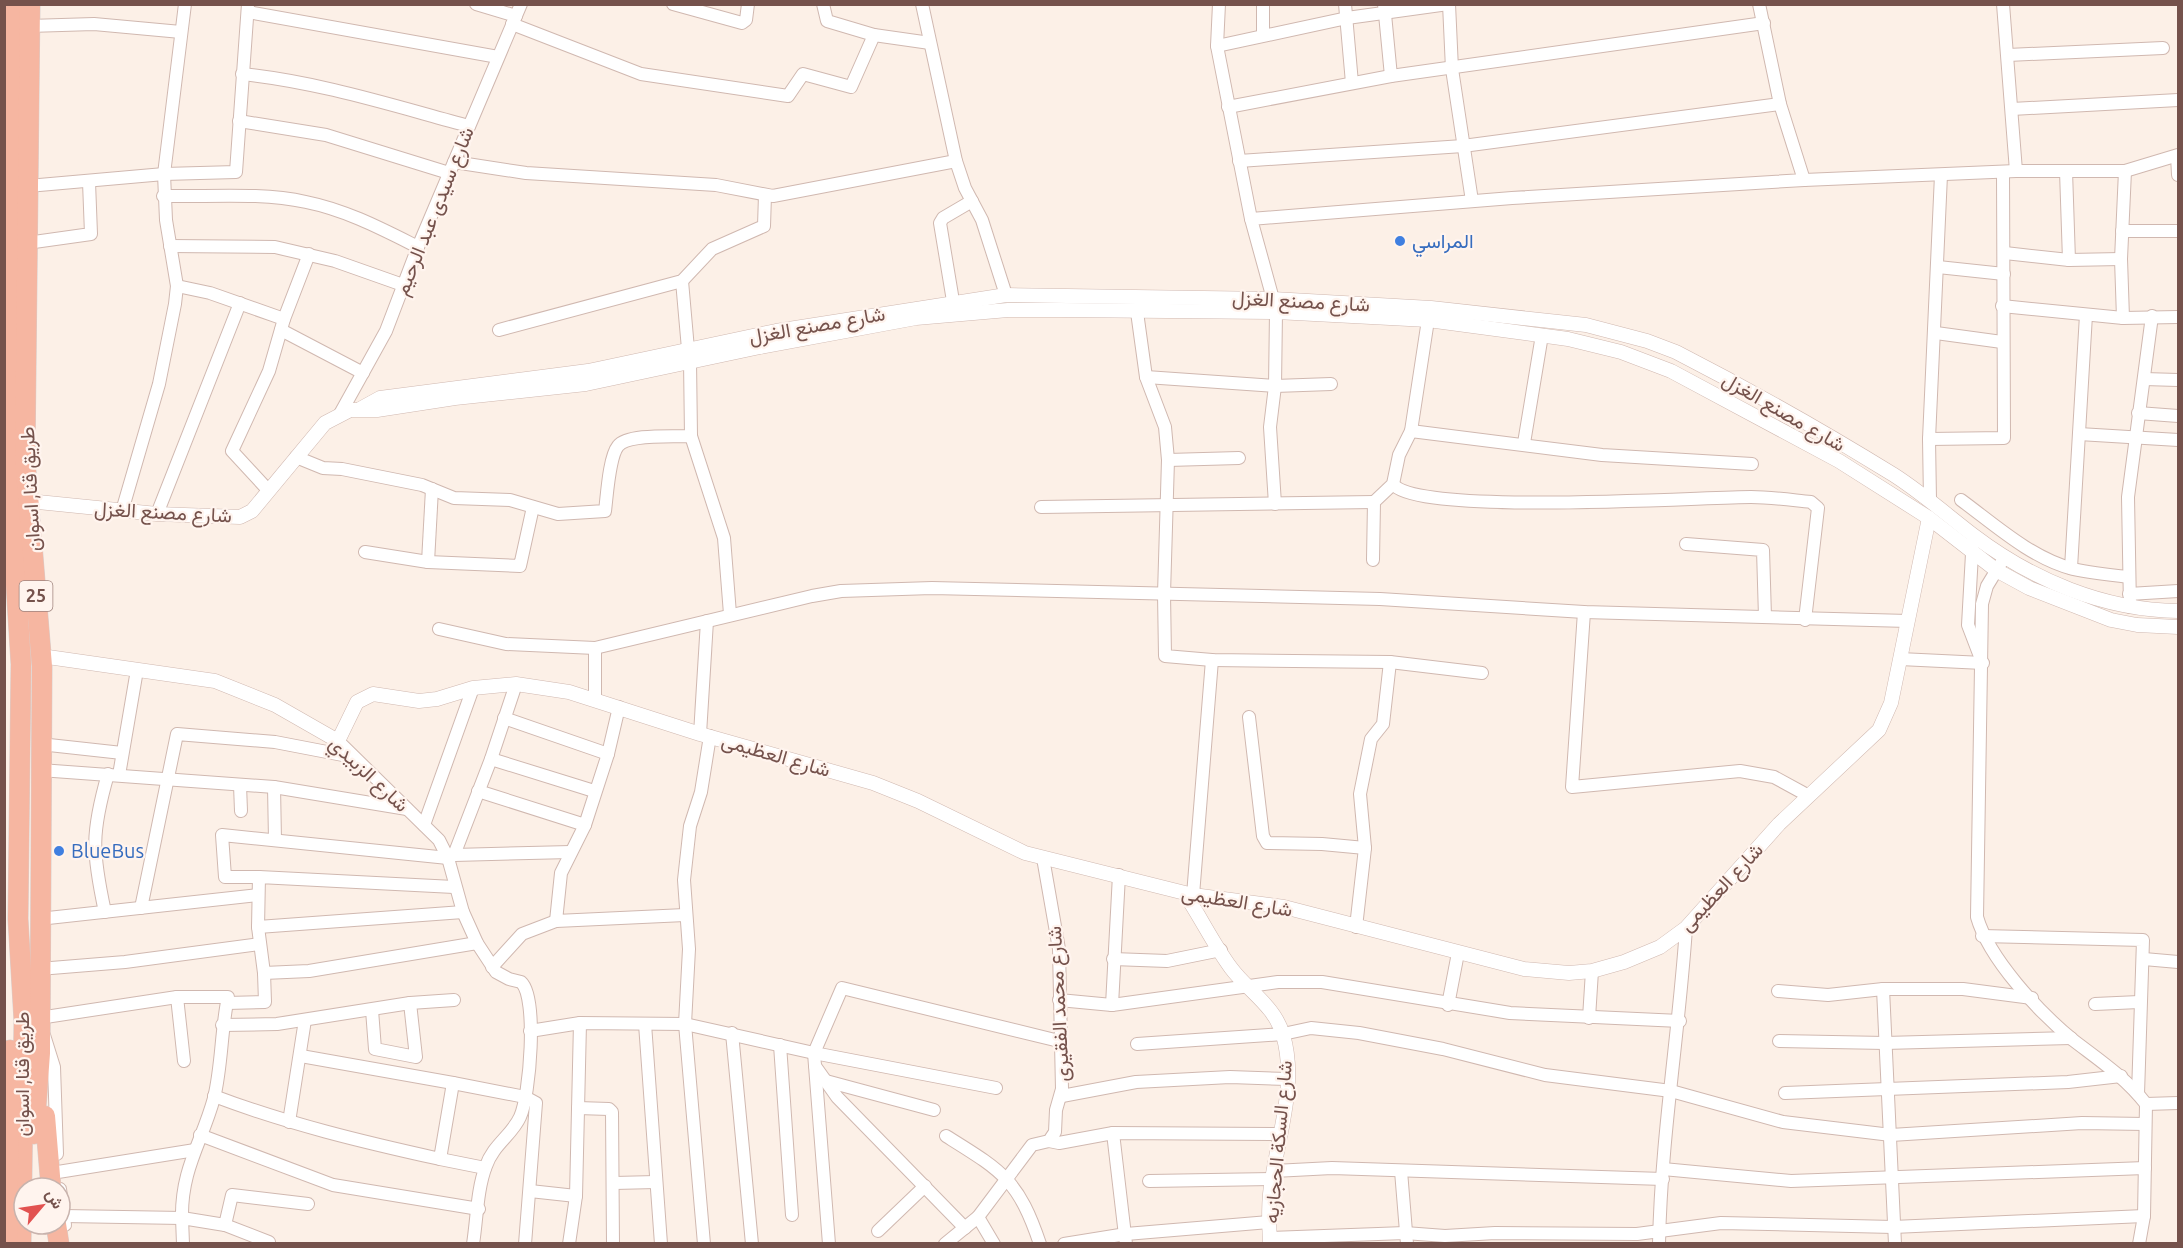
<svg xmlns="http://www.w3.org/2000/svg" width="2183" height="1248" font-family="Ubuntu,Vazirmatn,sans-serif">
  <style>
    .lines { fill: none; stroke-linecap: round; stroke-linejoin: round }
    .minor-casing { stroke: #d0b8b0; stroke-width: 14 }
    .tertiary-casing { stroke: #d0b8b0; stroke-width: 15 }
    .trunk-casing { stroke: #d8cfcd; stroke-width: 21 }
    .minor { stroke: #fff; stroke-width: 12 }
    .tertiary { stroke: #fff; stroke-width: 14 }
    .trunk { stroke: #f6b6a1; stroke-width: 20 }
    .shop-dot { fill: #3f7fe0; stroke: #fff4ee; stroke-width: 2 }
    .labels { text-anchor: middle; stroke-width: 4.5; stroke-linejoin: round; paint-order: stroke }
    .shield { fill: #fff4ee; stroke: #9e837d; stroke-width: 1.5 }
    .shield-label { font-size: 18px; font-weight: bold; fill: #75524c }
    .street-label { font-size: 20px; fill: #75524c; stroke: #fff4ee }
    .shop-label { font-size: 20px; fill: #366cbe; stroke: #fff4ee; text-anchor: start }
  </style>
  <rect width="100%" height="100%" fill="#fcf0e7"/>
  <g class="lines">
    <!-- minor casing -->
    <g class="minor-casing">
      <g id="minor">
        <path d="M476,4L516,16"/>
        <path d="M673,4L742,23L746,20L748,4"/>
        <path d="M823,4L827,21L874,35L930,43"/>
        <path d="M922,4L956,161L965,188L982,220L1006,295"/>
        <path d="M1219,4L1217,46L1251,219"/>
        <path d="M1263,4V34"/>
        <path d="M1345,4L1352,83"/>
        <path d="M1384,4L1391,76"/>
        <path d="M1449,4L1452,69L1472,201"/>
        <path d="M2003,4L2016,171"/>
        <path d="M248,12L498,57"/>
        <path d="M512,24L641,74L788,96L803,74L851,87L874,35"/>
        <path d="M29,26L94,24L181,32"/>
        <path d="M1217,46L1347,18L1448,4"/>
        <path d="M2008,55L2163,48"/>
        <path d="M242,74C320,82 394,106 469,126"/>
        <path d="M1228,107L1391,76L1764,23"/>
        <path d="M2012,109L2178,100"/>
        <path d="M239,121L326,135L449,173"/>
        <path d="M2177,156L2178,175"/>
        <path d="M1239,161L1463,146L1780,104"/>
        <path d="M454,162L526,173L716,185L773,196L956,161"/>
        <path d="M2066,171L2069,260"/>
        <path d="M1804,180L2016,171H2125L2178,155"/>
        <path d="M28,186L164,174L236,172L248,4"/>
        <path d="M163,196C210,197 260,192 306,202C346,210 382,229 418,247"/>
        <path d="M2122,231H2178"/>
        <path d="M27,243L91,234L89,182"/>
        <path d="M170,246L275,247L335,261L403,285"/>
        <path d="M2005,253L2069,260L2121,259"/>
        <path d="M1938,267L2004,274"/>
        <path d="M682,281L688,349"/>
        <path d="M177,286L210,293L284,319"/>
        <path d="M1273,299L1251,219L1512,198L1804,180L1780,104L1759,4"/>
        <path d="M953,301L940,223L943,218L972,201"/>
        <path d="M2002,306L2123,318L2178,317"/>
        <path d="M1137,312L1146,377L1165,427L1168,460L1164,594L1165,656L1212,660L1390,662L1482,673"/>
        <path d="M2123,318L2121,259L2125,171"/>
        <path d="M281,330L363,373"/>
        <path d="M499,330L682,281L712,249L764,226L765,195"/>
        <path d="M1936,333L2002,342"/>
        <path d="M690,361L691,436L724,538L730,614"/>
        <path d="M1146,377L1275,386L1331,384"/>
        <path d="M2144,379L2178,380"/>
        <path d="M2138,413L2178,416"/>
        <path d="M340,414L386,331L418,247L521,4"/>
        <path d="M1411,431L1602,455L1752,464"/>
        <path d="M2079,434L2178,440"/>
        <path d="M1929,439L2004,438L2003,172"/>
        <path d="M1524,443L1542,335"/>
        <path d="M296,457L323,468L342,469L422,485L454,498L510,500L558,514L605,511C607,496 609,457 618,446C628,433 675,437 691,436"/>
        <path d="M1168,460L1239,458"/>
        <path d="M1393,484C1416,516 1699,497 1751,497C1771,497 1791,500 1811,502L1818,508L1805,620"/>
        <path d="M268,490L232,451L269,371L284,319L309,254"/>
        <path d="M1930,500L1929,439L1941,175"/>
        <path d="M1961,500C1995,525 2031,558 2073,569C2091,573 2110,575 2129,577"/>
        <path d="M1275,504L1270,427L1275,386L1276,312"/>
        <path d="M1041,507L1374,502"/>
        <path d="M122,511L159,384L175,304L177,286L166,220L164,174L185,4"/>
        <path d="M157,514L240,303"/>
        <path d="M1973,536L1968,625L1981,659"/>
        <path d="M1686,544L1763,550L1765,617"/>
        <path d="M365,552L428,562L520,566L533,507"/>
        <path d="M1373,560L1374,502L1393,484L1399,455L1411,431L1428,320"/>
        <path d="M428,562L432,489"/>
        <path d="M2001,563L1987,586L1982,604L1977,917C1989,959 2039,1012 2073,1040C2099,1060 2125,1077 2146,1104L2144,1216L2139,1244"/>
        <path d="M2071,568L2086,315"/>
        <path d="M2129,594L2178,591"/>
        <path d="M2130,607L2128,497L2152,316"/>
        <path d="M1584,612L1572,787L1740,771L1774,777L1807,795"/>
        <path d="M439,629L506,644L595,648L812,596L841,591L932,588L1380,599L1584,612L1908,621"/>
        <path d="M595,648V698"/>
        <path d="M1900,659L1983,663"/>
        <path d="M619,707L608,754L585,825L561,873L556,921L685,915"/>
        <path d="M1249,717L1263,836L1267,843L1322,844L1365,848"/>
        <path d="M504,718L608,754"/>
        <path d="M700,734L707,621"/>
        <path d="M338,741L439,840L448,858L463,912L477,943L496,972L509,979L521,982C538,997 530,1096 520,1117C512,1135 493,1145 486,1166C477,1189 477,1219 473,1244"/>
        <path d="M40,744L122,753"/>
        <path d="M491,759L594,791"/>
        <path d="M40,770L274,787L407,809"/>
        <path d="M119,775L137,670"/>
        <path d="M240,785L241,811"/>
        <path d="M274,787L275,840"/>
        <path d="M478,791L585,825"/>
        <path d="M424,825L473,688"/>
        <path d="M454,855L491,759L516,684"/>
        <path d="M259,877H225L222,835L448,858L454,855L571,852"/>
        <path d="M454,887L259,877L258,927L264,973L309,971L477,943"/>
        <path d="M1193,895L1212,660"/>
        <path d="M141,908L177,734L275,742L353,757"/>
        <path d="M105,912C92,852 91,833 108,774"/>
        <path d="M39,919L258,895"/>
        <path d="M258,927L463,912"/>
        <path d="M1356,927L1365,848L1360,794L1371,739L1383,724L1390,662"/>
        <path d="M1982,936L2143,940L2138,1094"/>
        <path d="M1113,959L1167,961L1221,950"/>
        <path d="M2144,959L2178,962"/>
        <path d="M492,967L522,934L556,921"/>
        <path d="M39,969L125,962L260,944"/>
        <path d="M1883,989L1895,1244"/>
        <path d="M1778,991L1828,995L1883,989H1963L2032,998"/>
        <path d="M177,997L184,1061"/>
        <path d="M1059,1000L1112,1005L1278,982H1322L1510,1013L1680,1021"/>
        <path d="M227,1003L265,1002L264,973"/>
        <path d="M2095,1004L2139,1002"/>
        <path d="M1112,1005L1119,875"/>
        <path d="M1448,1005L1458,953"/>
        <path d="M372,1010L375,1049L416,1057L410,1003"/>
        <path d="M39,1018L177,997H228C221,1030 222,1065 214,1098C202,1142 181,1169 182,1218L64,1216"/>
        <path d="M1589,1018L1592,971"/>
        <path d="M645,1024L661,1244"/>
        <path d="M222,1025L277,1024L410,1003L454,1000"/>
        <path d="M530,1031L580,1023L685,1024L814,1053L996,1088"/>
        <path d="M732,1033L752,1244"/>
        <path d="M44,1035L54,1067L57,1154"/>
        <path d="M1779,1041L1885,1043L2071,1038"/>
        <path d="M1137,1044L1283,1034L1311,1028L1359,1033L1443,1049L1545,1075L1671,1091L1783,1122L1891,1135L2082,1123L2145,1124"/>
        <path d="M780,1045L792,1215"/>
        <path d="M301,1056L453,1083L525,1097L536,1103L525,1244"/>
        <path d="M815,1066L837,1097L965,1228"/>
        <path d="M826,1081L934,1110"/>
        <path d="M1785,1093L2068,1082L2121,1076"/>
        <path d="M214,1096C288,1124 363,1142 440,1159L453,1083"/>
        <path d="M1062,1096L1136,1082L1230,1077L1287,1079"/>
        <path d="M2146,1104L2178,1103"/>
        <path d="M578,1108L609,1109L612,1112L613,1244"/>
        <path d="M289,1122L305,1020"/>
        <path d="M1113,1133L1126,1244"/>
        <path d="M200,1135L333,1185L479,1209"/>
        <path d="M946,1136C1002,1171 1018,1179 1040,1244"/>
        <path d="M1049,1141L1059,1143L1113,1133L1281,1134"/>
        <path d="M440,1159L485,1168"/>
        <path d="M1663,1169L1791,1181L2145,1168"/>
        <path d="M1274,1171L1332,1168L1663,1179"/>
        <path d="M1401,1171L1407,1244"/>
        <path d="M58,1172L195,1150"/>
        <path d="M1149,1181L1272,1179"/>
        <path d="M614,1183L656,1182"/>
        <path d="M60,1189L65,1225"/>
        <path d="M530,1191L576,1196"/>
        <path d="M978,1217L994,1244"/>
        <path d="M225,1225L269,1242"/>
        <path d="M878,1231L925,1186"/>
        <path d="M1270,1238L1405,1233L1445,1236L1495,1233L1637,1234L1721,1223L1893,1227L2144,1216"/>
        <path d="M183,1244L182,1218L225,1225L232,1195L308,1204"/>
        <path d="M569,1244L576,1196L580,1023"/>
        <path d="M704,1244L685,1024L689,949L684,880L690,826L701,792L710,736"/>
        <path d="M829,1244L814,1053L842,988L1059,1041"/>
        <path d="M945,1244L978,1217L1032,1145L1049,1141L1055,1132L1056,1110L1062,1089L1059,949L1043,858"/>
        <path d="M1064,1244L1126,1234L1269,1222"/>
        <path d="M1659,1244C1661,1138 1679,1033 1686,928"/>
      </g>
    </g>
    <!-- tertiary casing -->
    <g class="tertiary-casing">
      <g id="tertiary">
        <path d="M360,409L380,398L588,371L776,331L1006,295L1273,299L1431,308L1586,325L1647,341L1676,352C1750,390 1823,431 1894,475C1922,493 1947,515 1973,535C2032,580 2104,610 2178,611"/>
        <path d="M28,501L157,514L240,517L252,511L325,423L350,410H377L455,398L586,384L760,347L916,318L1008,310H1061L1276,312L1428,320L1568,339L1621,352L1671,371L1839,461L1929,518L1996,570L2029,588L2111,620L2137,625L2178,627"/>
        <path d="M41,656L215,681L275,705L338,741L357,702L373,694L419,701L437,699L473,688L516,684L569,692L700,734L873,783L918,801L1025,853L1193,895L1284,907L1524,969L1569,973L1592,971L1624,962L1660,947L1686,928L1779,824L1879,730L1891,703L1929,518"/>
        <path d="M1185,894C1201,918 1214,945 1231,968C1248,991 1275,1006 1283,1035C1297,1082 1279,1133 1272,1180C1268,1200 1269,1222 1270,1244"/>
      </g>
    </g>
    <!-- trunk casing -->
    <g class="trunk-casing">
      <g id="trunk">
        <path d="M11,4L6,425L21,664L18,919L24,1021L21,1244"/>
        <path d="M30,4L25,459L42,666L40,1053L34,1134"/>
        <path d="M45,1116L51,1188"/>
        <path d="M56,1224L59,1244"/>
        <path d="M7,1244L10,1050"/>
      </g>
    </g>
    <!-- minor -->
    <use href="#minor" class="minor"/>
    <!-- tertiary -->
    <use href="#tertiary" class="tertiary"/>
    <!-- trunk -->
    <use href="#trunk" class="trunk"/>
  </g>
  <!-- markers -->
  <g class="shop-dot">
    <circle cx="1400" cy="241" r="6"/>
    <circle cx="59" cy="851" r="6"/>
  </g>
  <g class="labels">
    <!-- shield labels -->
    <rect class="shield" x="19.5" y="581" width="33" height="30" rx="4.5"/>
    <g class="shield-label">
      <text x="36" y="602">25</text>
    </g>
    <!-- street labels -->
    <g class="street-label">
      <text transform="translate(434 211) rotate(-68)" y="7">شارع سيدى عبد الرحيم</text>
      <text transform="translate(1301 301) rotate(3)" y="7">شارع مصنع الغزل</text>
      <text transform="translate(817 325) rotate(-10)" y="7">شارع مصنع الغزل</text>
      <text transform="translate(1784 412) rotate(30)" y="7">شارع مصنع الغزل</text>
      <text transform="translate(30 489) rotate(-93)" y="7">طريق قنا, اسوان</text>
      <text transform="translate(163 512) rotate(3)" y="7">شارع مصنع الغزل</text>
      <text transform="translate(776 755) rotate(16)" y="7">شارع العظيمى</text>
      <text transform="translate(369 774) rotate(43)" y="7">شارع الزبيدي</text>
      <text transform="translate(1721 887) rotate(-47)" y="7">شارع العظيمى</text>
      <text transform="translate(1237 901) rotate(9)" y="7">شارع العظيمى</text>
      <text transform="translate(1058 1004) rotate(-93)" y="7">شارع محمد الفقيرى</text>
      <text transform="translate(22 1074) rotate(-90)" y="7">طريق قنا, اسوان</text>
      <text transform="translate(1278 1142) rotate(-85)" y="7">شارع السكة الحجازيه</text>
    </g>
    <!-- shop labels -->
    <g class="shop-label">
      <text x="1412" y="248">المراسي</text>
      <text x="71" y="858">BlueBus</text>
    </g>
  </g>
  <!-- border -->
  <rect width="2183" height="1248" fill="none" stroke="#75524c" stroke-width="12"/>
  <!-- north arrow -->
  <g transform="translate(42 1206) rotate(61)"><circle r="28" fill="#fff4ee" stroke="#c8b3ad" stroke-width="1.5"/>
  <path d="M0-4.5L10 22L0 15L-10 22Z" fill="#e25250"/>
  <text y="-9" font-size="16" font-weight="bold" text-anchor="middle" fill="#75524c">ش</text>
  </g>
</svg>
